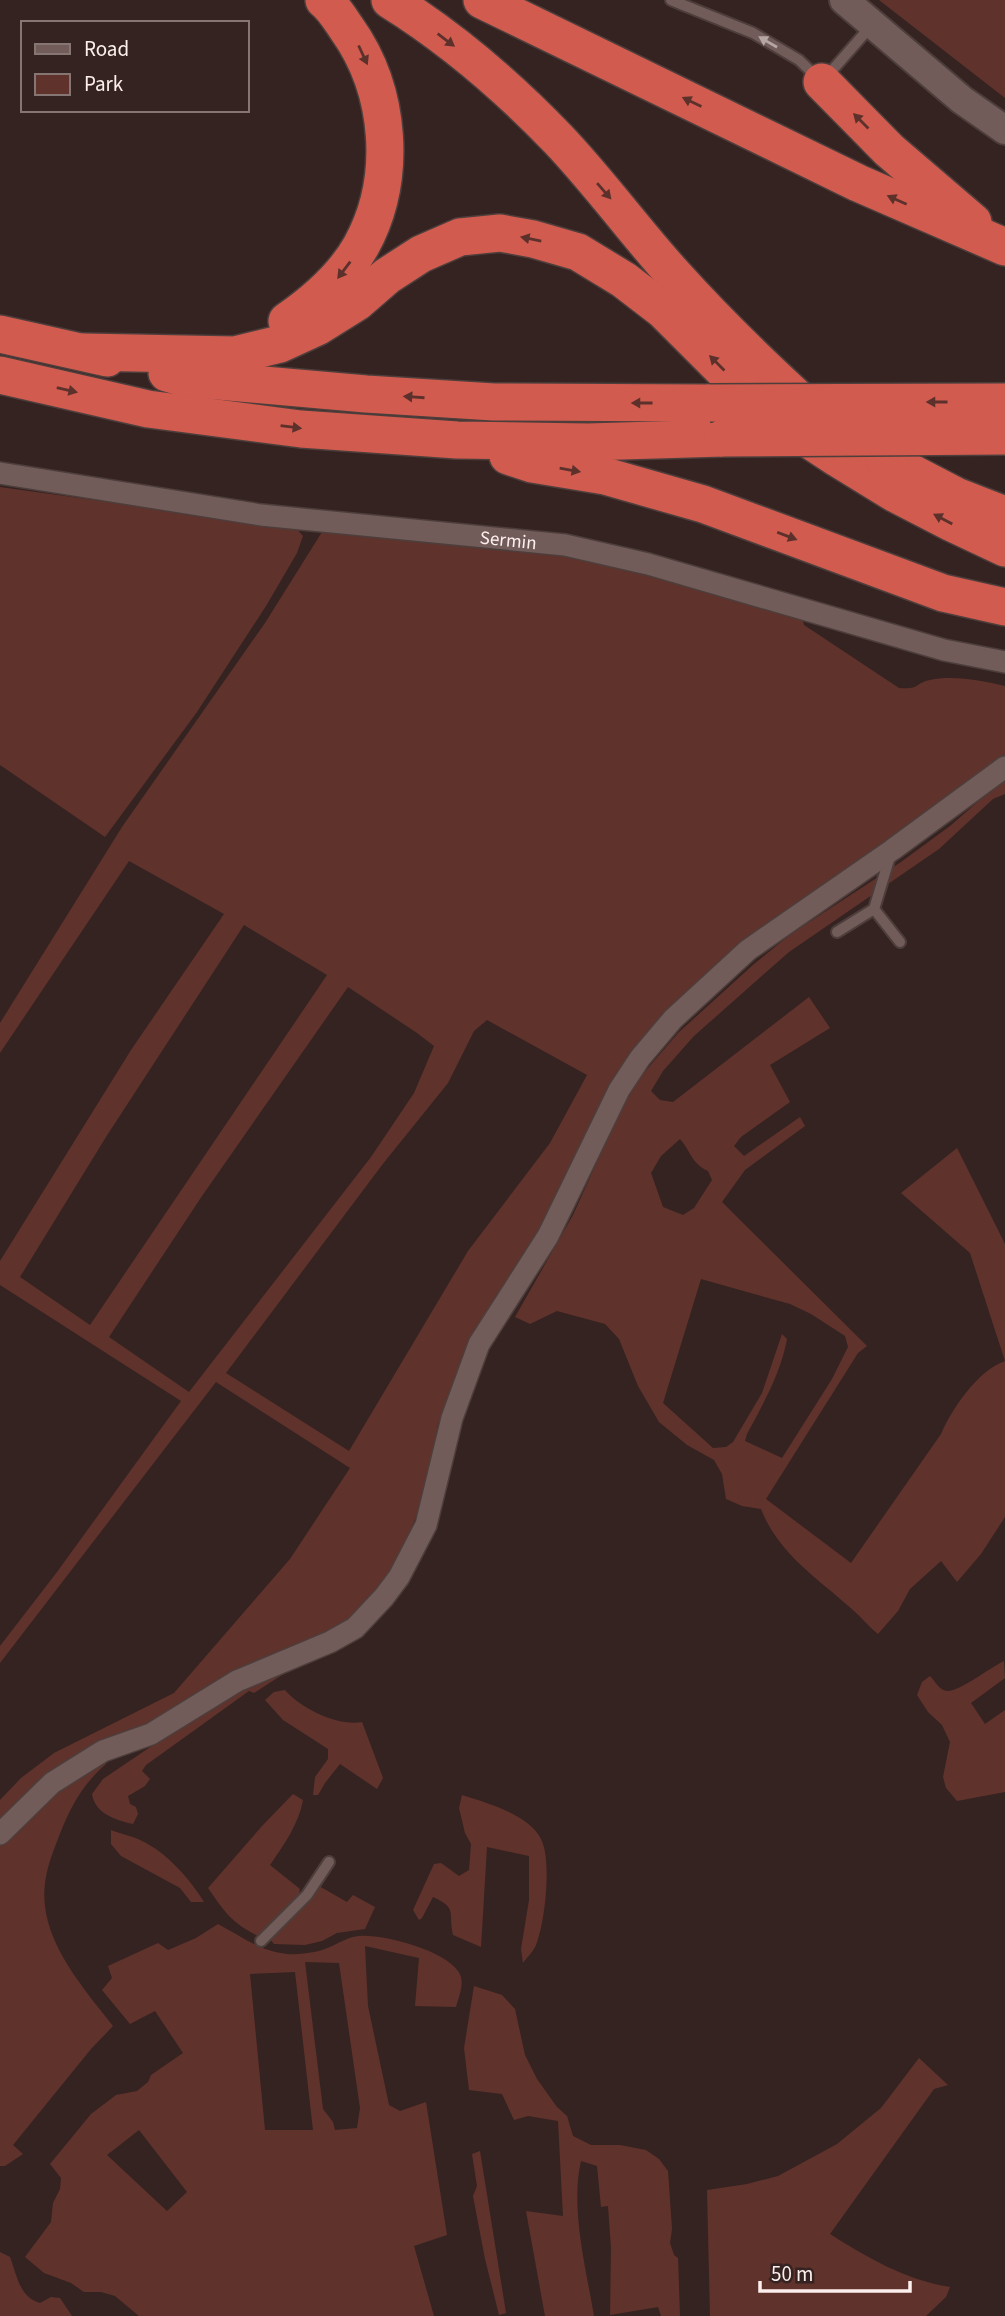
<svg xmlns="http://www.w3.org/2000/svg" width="1005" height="2316" font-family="'Source Sans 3',sans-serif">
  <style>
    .green { fill: #60322c; fill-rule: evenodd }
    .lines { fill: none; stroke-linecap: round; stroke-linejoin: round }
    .lane-casing { stroke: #4d3e3c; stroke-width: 14 }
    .street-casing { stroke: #4d3e3c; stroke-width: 24 }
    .secondary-casing { stroke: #4d3e3c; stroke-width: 32 }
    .highway-casing { stroke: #4d3e3c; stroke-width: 40 }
    .lane { stroke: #715c59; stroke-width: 10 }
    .street { stroke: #715c59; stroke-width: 21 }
    .secondary { stroke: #715c59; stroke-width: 28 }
    .highway { stroke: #d05b4e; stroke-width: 37 }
    .highway-bridge-casing { stroke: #4d3e3c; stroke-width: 40; stroke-linecap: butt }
    .highway-bridge { stroke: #d05b4e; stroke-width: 37 }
    .oneway { fill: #5c312c }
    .oneway2 { fill: #b6a6a3 }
    .labels { text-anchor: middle; stroke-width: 6; stroke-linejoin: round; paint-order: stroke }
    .street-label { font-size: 19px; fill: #fcefed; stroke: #352321 }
  </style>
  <rect width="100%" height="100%" fill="#352321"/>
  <!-- green -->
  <g class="green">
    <path d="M879,0H1005V98Z"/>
    <path d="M0,487L296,528L303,536L297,553L266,606L197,712L105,837L0,765Z"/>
    <path d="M322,532L485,544L579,558L702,589L802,618L804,625L899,688C920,690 915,683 930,680C954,675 982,681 1005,686V756L845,871L774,918L716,965L668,1009L635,1047L608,1086L540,1234L464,1363L438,1424L426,1492L396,1566L371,1601L343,1626L232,1676L0,1827V1800L21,1778L54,1753L174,1693L290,1559L350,1468L216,1382L0,1663V1646L57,1572L181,1401L0,1285V1261L131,1050L224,914L129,861L0,1053V1023L122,827L265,623ZM244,925L327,975L90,1325L20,1277L106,1137ZM348,987L417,1033L434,1046L414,1093L371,1157L189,1392L109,1337L202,1196ZM487,1020L587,1075L550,1143L468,1251L349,1451L226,1373L382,1165L448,1083L474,1031Z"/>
    <path d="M1005,778V794L993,799L939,849L789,952L694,1036L663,1071L651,1091L660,1100L673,1102L809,997L830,1028L770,1065L790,1102L741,1137L734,1146L744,1156L800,1117L805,1126L745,1170L722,1202L867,1346L858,1353L766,1499L851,1563L941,1434C952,1409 977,1371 1005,1361V1517L981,1554L957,1582L941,1561L910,1589L898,1611L878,1634C869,1627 862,1618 854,1611C819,1579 779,1555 761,1509L742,1506L726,1499L722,1474L714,1460L687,1445L659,1422L638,1386L619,1339L605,1324L557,1311L530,1324L515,1317L573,1215L630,1089L678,1033L754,964L791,934L901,862L950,826ZM680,1139C692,1153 691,1163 708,1171L712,1180L694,1208L683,1215L663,1207L651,1173L661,1156ZM701,1279L790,1304L811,1314L845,1336L848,1347L832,1379L782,1458L745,1441L747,1434C763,1404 781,1373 787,1339L782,1334L762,1393L733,1442L726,1447L713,1448L663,1403Z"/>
    <path d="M957,1148L1005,1244V1361L970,1253L901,1193Z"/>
    <path d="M1004,1661L1005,1678L971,1703L985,1724L1005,1710V1792L957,1801L946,1788L943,1777L950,1742L942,1725L928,1712L917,1695L922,1682L930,1676C935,1681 939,1690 947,1691C959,1692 991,1667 1004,1661Z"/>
    <path d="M284,1668L285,1673L254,1693L249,1691L146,1765L142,1771L150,1779L145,1786L128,1796L130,1804L136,1807L138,1814L133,1824C116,1820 95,1814 92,1794L103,1779L199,1714L245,1685Z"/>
    <path d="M285,1690C300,1708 339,1727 362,1722L383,1778L377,1789L340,1764L325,1783L318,1795H313L315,1777L328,1759V1749L283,1720L265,1700L274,1692Z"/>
    <path d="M103,1757L106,1764C84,1783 72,1804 61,1831C55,1847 47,1865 45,1883C38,1938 82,1986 113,2026L91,2049L13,2145L23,2154L5,2166H0V1840L48,1795Z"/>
    <path d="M293,1794L303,1800C299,1824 283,1846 270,1865L300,1889L298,1899L260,1937C232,1923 226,1914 208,1888L262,1826Z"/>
    <path d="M462,1795C487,1803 528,1814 541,1839C552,1860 545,1923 536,1945C533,1952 527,1957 523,1963L521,1949L529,1900V1856L487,1847L481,1947L453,1935C448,1913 458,1908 433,1897L422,1918L419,1920L413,1910L434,1864L441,1863L459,1876L469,1870L471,1844L465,1833L459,1808Z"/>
    <path d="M111,1830C121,1834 133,1836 142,1841C166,1852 191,1880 204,1902H191L180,1888L121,1856L111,1844Z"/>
    <path d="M319,1886L347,1902L353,1895L375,1907L365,1929L337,1933L322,1941L305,1945L274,1944L270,1939L305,1906Z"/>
    <path d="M218,1924C241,1936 259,1951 287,1954C296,1955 309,1953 319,1951C332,1948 345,1937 359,1936C384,1934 443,1950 458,1971C466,1982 459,1995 456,2007L415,2006L419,1958L365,1946L368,2006L389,2105L400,2111L426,2102L447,2235L414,2246L434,2316H139L115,2296L101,2292H84L71,2283L44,2273L25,2257L51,2222L53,2203L60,2189L61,2178L50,2164L91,2114L116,2095L137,2091L148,2082L151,2075L183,2053L155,2011L130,2024L102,1990L112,1978L108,1966L158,1943L168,1950L196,1938ZM305,1962L339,1963L360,2108L357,2128L335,2130L333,2122L323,2109ZM295,1972L313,2130H265L250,1974ZM139,2130L187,2192L167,2211L107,2155Z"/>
    <path d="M474,1986L502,1995L515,2009L525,2055L537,2079L557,2107L567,2116L573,2136L591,2145H620L646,2150L659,2159L668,2171L672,2229L670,2243L674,2255L678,2258L680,2316H661L658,2307L610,2315L611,2248L608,2206L601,2207L597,2166L581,2161C570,2208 586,2268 594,2316H545L526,2211L563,2216L558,2121L528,2116L514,2120L502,2094L469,2090L464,2048Z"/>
    <path d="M919,2058L948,2085L934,2089L830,2234C868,2258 906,2280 950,2287L946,2297L926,2316H710L707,2190L747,2184L778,2176L837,2144L881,2108Z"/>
    <path d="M480,2151L506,2313L499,2315L485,2259L473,2196L477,2186L472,2154Z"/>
    <path d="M0,2252L10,2257C17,2275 19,2297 40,2303L51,2297L60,2298L72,2316H0Z"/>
  </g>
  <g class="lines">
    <!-- lane casing -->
    <g class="lane-casing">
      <g id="lane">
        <path d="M671,0L753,33L799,60L822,82L871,26"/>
        <path d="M874,909L900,942"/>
        <path d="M837,932L874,909L891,853"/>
        <path d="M261,1941L307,1895L329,1862"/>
      </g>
    </g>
    <!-- street casing -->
    <g class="street-casing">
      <g id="street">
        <path id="s1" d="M0,473L261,515L565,545L648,564L944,650L1005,662"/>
        <path d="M0,1834L52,1783L103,1751L151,1734L237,1681L330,1642L355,1628L384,1597L399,1577L426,1525L452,1418L479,1344L548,1236L619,1090L640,1058L673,1019L748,950L892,850L1005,767"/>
      </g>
    </g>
    <!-- secondary casing -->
    <g class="secondary-casing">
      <path id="secondary" d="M844,0L962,100L1005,130"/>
    </g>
    <!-- highway casing -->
    <g class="highway-casing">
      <g id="highway">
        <path d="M390,0C451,38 508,87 558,139C599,182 635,232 675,276C720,326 769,373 819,418"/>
        <path d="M482,0L858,183L1005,247"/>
        <path d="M822,82L889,150L973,222"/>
        <path d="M287,321C316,301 343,278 361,246C398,179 391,91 347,29C340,19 334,8 324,0"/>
        <path d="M0,334L107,358"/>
        <path d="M84,352L235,355L280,344L317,327L357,302L387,276L421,254L460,237L500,233L533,239L578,252L624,280L663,310L732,379L787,425L837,458L894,493L952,523L1005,548"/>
        <path d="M167,373L184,378L366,394L494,402L710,403"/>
        <path d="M0,375L148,409L301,429L457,440L588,442L723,438"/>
        <path d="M508,456L532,464L605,476L703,504L943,593L1005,607"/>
        <path d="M883,458L956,496L1005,515"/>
      </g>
    </g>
    <!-- lane -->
    <use href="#lane" class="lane"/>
    <!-- street -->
    <use href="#street" class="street"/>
    <!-- secondary -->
    <use href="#secondary" class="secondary"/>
    <!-- highway -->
    <use href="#highway" class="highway"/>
    <!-- highway-bridge casing -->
    <g class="highway-bridge-casing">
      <g id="highway-bridge">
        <path d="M710,403L1005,402"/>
        <path d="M723,438L1005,436"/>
      </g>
    </g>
    <!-- highway-bridge -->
    <use href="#highway-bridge" class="highway-bridge"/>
  </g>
  <!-- one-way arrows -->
  <defs><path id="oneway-solid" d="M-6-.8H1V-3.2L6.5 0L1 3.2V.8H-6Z" transform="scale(1.75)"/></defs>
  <g class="oneway">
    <use href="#oneway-solid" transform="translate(446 40) rotate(37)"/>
    <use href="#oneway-solid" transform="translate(363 55) rotate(65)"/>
    <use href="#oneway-solid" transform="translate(692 102) rotate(-154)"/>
    <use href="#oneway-solid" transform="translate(861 121) rotate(-135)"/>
    <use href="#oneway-solid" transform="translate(604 191) rotate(49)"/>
    <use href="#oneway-solid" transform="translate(897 200) rotate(-156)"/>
    <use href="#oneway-solid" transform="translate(531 239) rotate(-168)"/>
    <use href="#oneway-solid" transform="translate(344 270) rotate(127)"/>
    <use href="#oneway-solid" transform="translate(717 363) rotate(-135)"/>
    <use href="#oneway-solid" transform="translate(67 390) rotate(13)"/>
    <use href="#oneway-solid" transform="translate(414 397) rotate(-176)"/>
    <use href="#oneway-solid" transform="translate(937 402) rotate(180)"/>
    <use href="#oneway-solid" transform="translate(642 403) rotate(180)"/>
    <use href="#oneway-solid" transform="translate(291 427) rotate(7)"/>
    <use href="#oneway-solid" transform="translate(570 470) rotate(10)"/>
    <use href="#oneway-solid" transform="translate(943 519) rotate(-152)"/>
    <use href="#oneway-solid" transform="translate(787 536) rotate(21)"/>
  </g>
  <use class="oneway2" href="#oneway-solid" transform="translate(768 42) rotate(-150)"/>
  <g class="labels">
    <!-- street labels -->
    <g class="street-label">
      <text dy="7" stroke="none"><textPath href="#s1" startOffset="513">Sermin</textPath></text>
    </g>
  </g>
  <!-- legend -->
  <rect x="21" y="21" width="228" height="91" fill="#352321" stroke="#857573" stroke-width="2"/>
  <rect x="35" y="44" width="35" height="10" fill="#715c59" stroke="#857573" stroke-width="2"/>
  <text x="84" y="56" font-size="21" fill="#fcefed">Road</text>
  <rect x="35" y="74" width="35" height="21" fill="#60322c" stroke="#857573" stroke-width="2"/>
  <text x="84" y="91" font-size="21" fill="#fcefed">Park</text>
  <!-- scale -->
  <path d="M760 2281v10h150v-10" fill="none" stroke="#fcefed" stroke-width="3.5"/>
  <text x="771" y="2281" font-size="21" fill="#fcefed" stroke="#352321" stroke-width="5" paint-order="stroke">50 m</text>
</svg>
